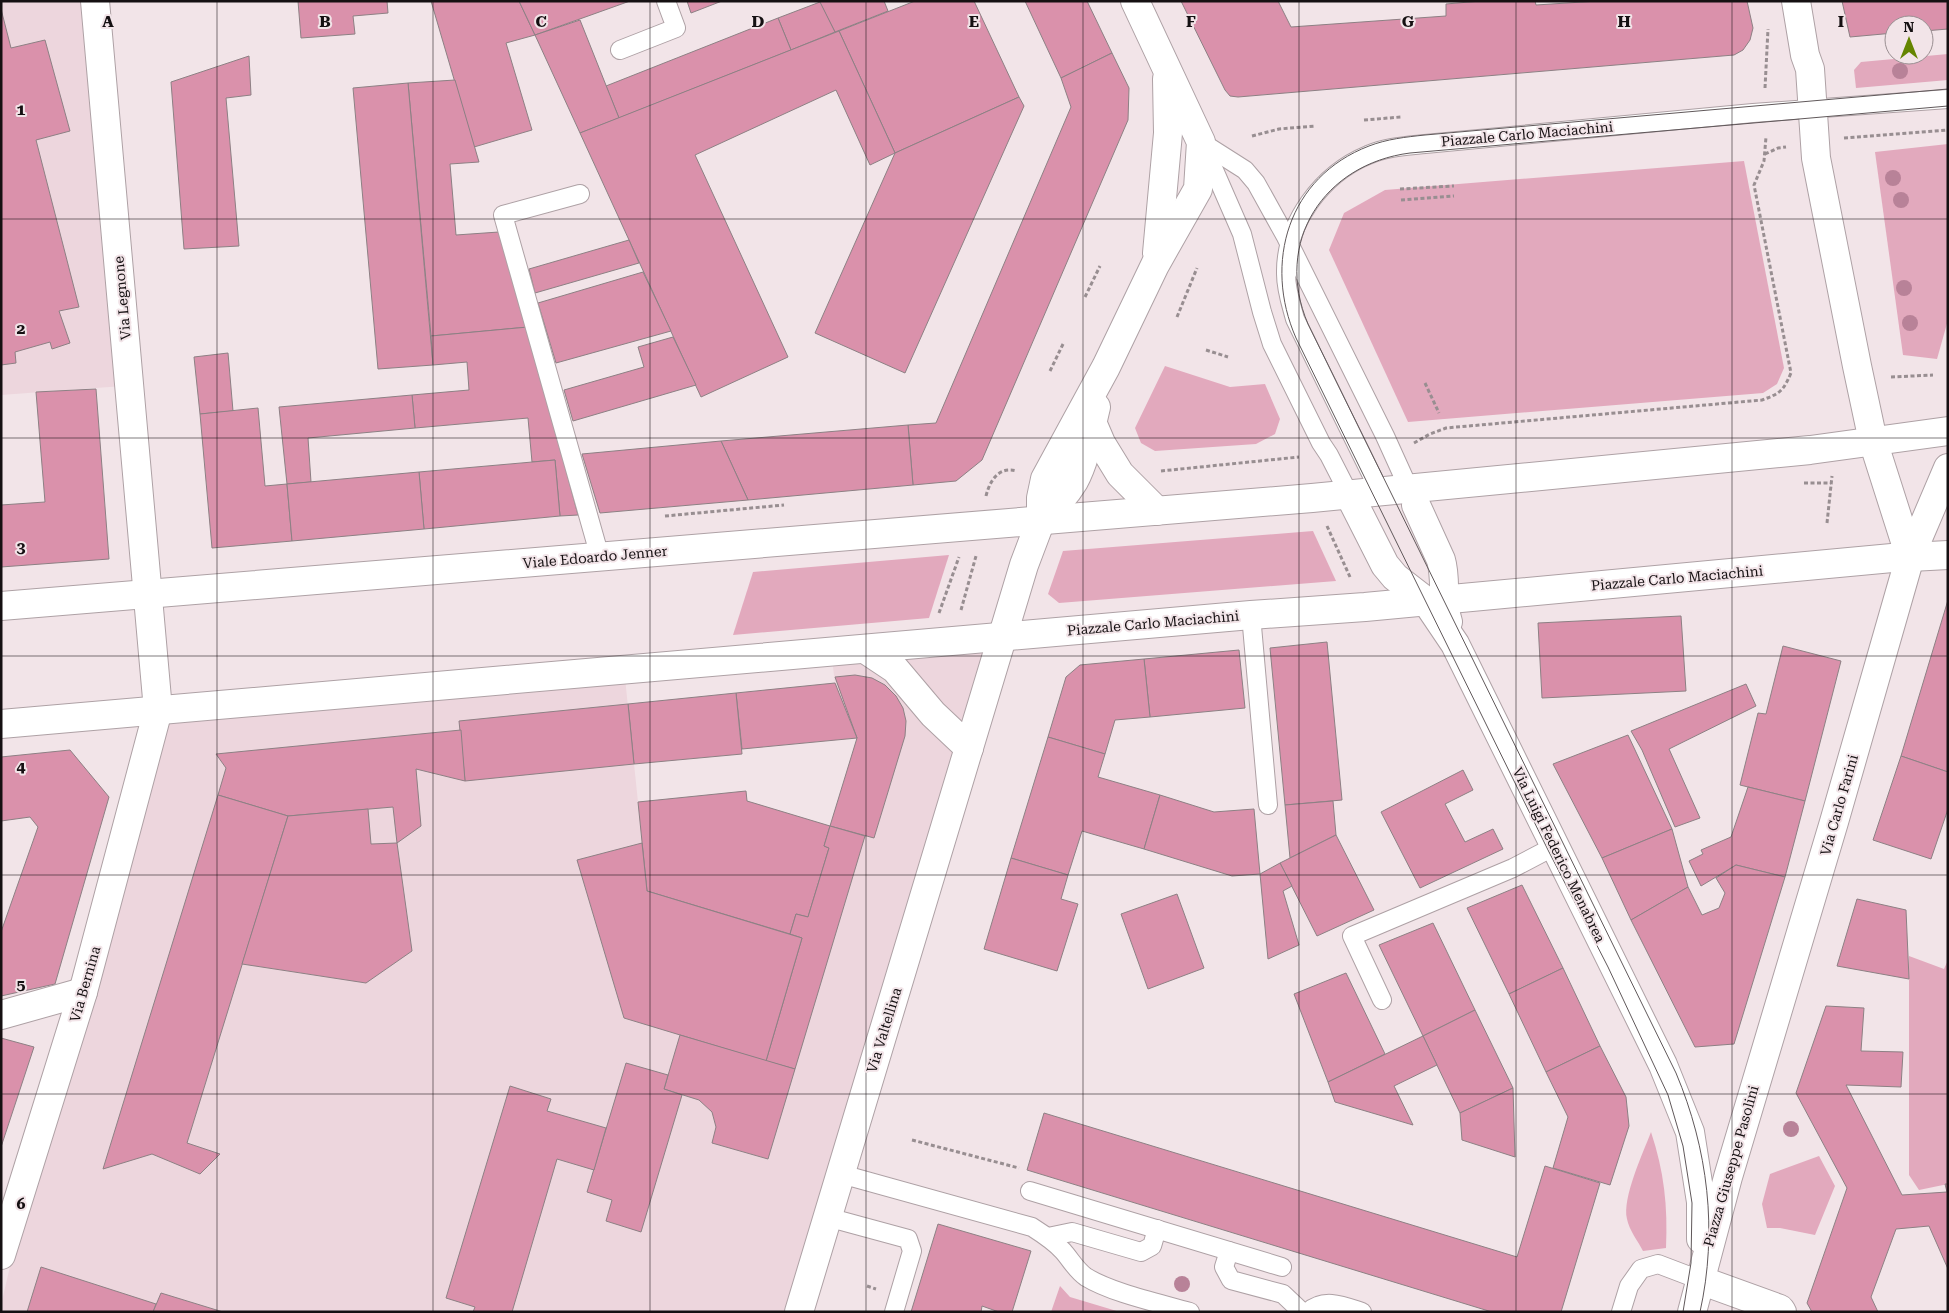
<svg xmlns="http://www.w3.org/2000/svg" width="1949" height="1313" font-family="'Roboto Serif',serif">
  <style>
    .built { fill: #edd6dd }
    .green { fill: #e2a9bd }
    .building { fill: #da91ab; stroke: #8d8084 }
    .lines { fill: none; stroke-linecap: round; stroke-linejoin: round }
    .lane-casing { stroke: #aea1a5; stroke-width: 20 }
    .street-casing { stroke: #aea1a5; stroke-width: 30 }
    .secondary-casing { stroke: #aea1a5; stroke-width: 30 }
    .primary-casing { stroke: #aea1a5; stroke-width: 30 }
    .path { stroke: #988e91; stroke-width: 3; stroke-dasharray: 4 2.5; stroke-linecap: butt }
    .lane { stroke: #fff; stroke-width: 18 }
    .street { stroke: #fff; stroke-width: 28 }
    .secondary { stroke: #fff; stroke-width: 28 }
    .primary { stroke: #fff; stroke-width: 28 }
    .tram { stroke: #60585a; stroke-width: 1 }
    .tree { fill: #b88298 }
    .grid { fill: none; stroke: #151012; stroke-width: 1; stroke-opacity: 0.55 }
    .labels { text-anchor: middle; stroke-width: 4; stroke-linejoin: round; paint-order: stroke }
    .street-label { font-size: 14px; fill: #151012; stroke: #f2e4e8 }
    .grid-label { font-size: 16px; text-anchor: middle; font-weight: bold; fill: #151012; stroke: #f2e4e8; stroke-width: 4; stroke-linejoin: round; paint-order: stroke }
  </style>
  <rect width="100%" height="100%" fill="#f2e4e8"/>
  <!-- built -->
  <g class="built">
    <path d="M1,1H89L123,386L1,395Z"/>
    <path d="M999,637L796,1312H223L161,1293L153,1312H1V1305L19,1228L166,721L625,678L638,802L746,791L747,801L830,826L857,738L835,683L832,659Z"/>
  </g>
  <!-- green -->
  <g class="green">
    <path d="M1948,54V80L1856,88L1854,70L1861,62Z"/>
    <path d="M1948,144V320L1937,359L1903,355L1875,152Z"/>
    <path d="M1744,161L1784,368L1777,384L1763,393L1408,422L1329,250L1344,213L1385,190Z"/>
    <path d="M1165,366L1230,387L1265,384L1280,419L1275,434L1256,444L1155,451L1141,443L1135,428Z"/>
    <path d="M1313,531L1336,581L1059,603L1048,594L1063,551Z"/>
    <path d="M949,555L929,618L733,635L753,572Z"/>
    <path d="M1909,956L1944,969L1948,960V1184L1919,1190L1909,1175Z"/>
    <path d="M1651,1132C1664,1171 1668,1206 1666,1248L1643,1251C1638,1241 1629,1230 1627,1219C1622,1198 1643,1153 1651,1132Z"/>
    <path d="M1819,1156L1835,1186L1815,1235L1780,1228H1767L1762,1204L1770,1174Z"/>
    <path d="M1060,1286L1070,1297L1120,1312H1051Z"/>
  </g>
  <!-- building -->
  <g class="building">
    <path d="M298,1H387L388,13L353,16L355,34L301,38Z"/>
    <path d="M431,1H519L535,35L506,43L532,130L474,147Z"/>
    <path d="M519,1H630L535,35Z"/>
    <path d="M687,1H722L691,13Z"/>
    <path d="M884,1L888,11L835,32L819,1Z"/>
    <path d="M915,1H974L1019,97L895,153L839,31Z"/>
    <path d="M1025,1H1087L1112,53L1061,78Z"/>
    <path d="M1181,1H1278L1291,27L1446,16V4L1481,1H1535L1536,5L1598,1H1747L1753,28L1750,40L1743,50L1734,55L1238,97L1230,96L1225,90Z"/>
    <path d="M1842,1H1948V29L1924,31V25H1894V33L1850,37Z"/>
    <path d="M820,2L835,32L791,50L778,18Z"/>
    <path d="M1,9L11,48L45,40L70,131L36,140L79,307L59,311L70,343L52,349L50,342L15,352L16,363L1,365Z"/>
    <path d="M778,18L791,50L619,118L606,86Z"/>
    <path d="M580,20L619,118L580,133L535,35Z"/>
    <path d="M839,31L895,153L870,165L836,90L695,155L788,357L701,397L580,133Z"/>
    <path d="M1112,53L1129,88L1128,120L982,460L956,481L913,485L908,425L936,423L1071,107L1061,78Z"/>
    <path d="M249,56L251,95L226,98L239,246L184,249L171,82Z"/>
    <path d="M455,80L479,162L450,164L456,235L499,232L528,327L431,336L408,83Z"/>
    <path d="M408,83L433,365L378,369L353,88Z"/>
    <path d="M1019,97L1024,106L905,373L815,333L895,153Z"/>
    <path d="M629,240L639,263L535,293L529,269Z"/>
    <path d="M643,272L671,331L556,363L538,303Z"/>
    <path d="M528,327L578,515L560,516L555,460L532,462L528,418L415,428L412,395L469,390L467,362L433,365L431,336Z"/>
    <path d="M673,337L696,385L573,421L564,390L644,367L638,347Z"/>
    <path d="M228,353L233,411L200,414L194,357Z"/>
    <path d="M96,389L109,559L1,567V505L45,502L36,392Z"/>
    <path d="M412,395L415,428L308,438L311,482L287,484L279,407Z"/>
    <path d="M258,408L265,486L287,484L292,541L212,548L200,414Z"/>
    <path d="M908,425L913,485L748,500L721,441Z"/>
    <path d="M721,441L748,500L600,513L582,454Z"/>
    <path d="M555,460L560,516L424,529L419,472Z"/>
    <path d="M419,472L424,529L292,541L287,484Z"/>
    <path d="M1948,600V772L1901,756Z"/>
    <path d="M1681,616L1686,691L1542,698L1538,623Z"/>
    <path d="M1327,642L1342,800L1285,805L1270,648Z"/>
    <path d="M1783,646L1841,661L1805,801L1740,785L1758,713L1766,714Z"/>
    <path d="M1239,650L1245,708L1150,717L1144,659Z"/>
    <path d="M1144,659L1150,717L1115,720L1105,754L1048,737L1066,677L1080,665Z"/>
    <path d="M855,675L872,678L885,685L896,696L903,708L906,721L905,736L874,838L830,826L857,738L835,677Z"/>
    <path d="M835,683L857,738L742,749L736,693Z"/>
    <path d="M1746,684L1756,706L1669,749L1700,818L1675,827L1642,750L1631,731Z"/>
    <path d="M736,693L742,754L634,764L628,704Z"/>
    <path d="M628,704L634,764L465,781L459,721Z"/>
    <path d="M461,730L465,781L416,769L421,826L397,843L393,807L288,816L218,795L226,768L216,754Z"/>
    <path d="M1628,735L1672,829L1602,858L1553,764Z"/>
    <path d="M1048,737L1105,754L1098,777L1160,795L1144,849L1082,831L1068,875L1011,858Z"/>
    <path d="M70,750L109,797L55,984L1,996V932L38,827L30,817L1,821V757Z"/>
    <path d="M1901,756L1948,772V809L1931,859L1873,840Z"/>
    <path d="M1463,770L1473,790L1445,804L1465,842L1493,829L1503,849L1420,888L1381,812Z"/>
    <path d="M1748,787L1805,801L1785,877L1736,865L1701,886L1689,861L1703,854L1701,850L1731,837Z"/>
    <path d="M746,791L747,801L830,826L824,846L829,848L808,917L796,914L790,934L647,891L638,802Z"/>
    <path d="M218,795L288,816L187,1143L220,1154L200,1174L152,1154L103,1169Z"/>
    <path d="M1160,795L1214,812L1254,809L1260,874L1232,876L1144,849Z"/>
    <path d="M1333,801L1336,835L1290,858L1285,805Z"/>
    <path d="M368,809L371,844L397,843L412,951L366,983L242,964L288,816Z"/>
    <path d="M830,826L865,836L795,1069L766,1061L802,938L790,934L796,914L808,917L829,848L824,846Z"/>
    <path d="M1672,829L1688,887L1631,920L1602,858Z"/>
    <path d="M1336,835L1374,910L1317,936L1280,863Z"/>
    <path d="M642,843L647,891L802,938L766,1061L624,1018L577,860Z"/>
    <path d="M1011,858L1068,875L1061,899L1078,904L1057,971L984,949Z"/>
    <path d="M1280,863L1292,886L1283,891L1299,945L1268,959L1260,874Z"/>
    <path d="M1736,865L1785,877L1734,1044L1695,1047L1631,920L1688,887L1702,915L1719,908L1725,893L1716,878Z"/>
    <path d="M1522,885L1563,968L1509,994L1467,908Z"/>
    <path d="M1177,894L1204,968L1148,989L1121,914Z"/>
    <path d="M1857,899L1906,910L1909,979L1837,966Z"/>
    <path d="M1433,923L1475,1010L1423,1036L1379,945Z"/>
    <path d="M1563,968L1600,1046L1546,1072L1509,994Z"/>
    <path d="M1346,973L1385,1054L1328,1082L1294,994Z"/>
    <path d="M1826,1006L1864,1008L1861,1051L1903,1052L1901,1087L1846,1085L1902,1195L1947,1192L1945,1184H1948V1269L1929,1226L1896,1229L1871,1297L1878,1312H1812L1807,1303L1847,1188L1796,1093Z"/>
    <path d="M1475,1010L1513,1088L1460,1113L1423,1036Z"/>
    <path d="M680,1035L795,1069L768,1159L712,1143L716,1127L712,1112L699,1100L664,1089Z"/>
    <path d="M1423,1036L1437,1065L1394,1086L1413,1125L1335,1102L1328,1082Z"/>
    <path d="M1,1038L34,1047L1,1147Z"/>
    <path d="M1600,1046L1626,1097L1629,1126L1610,1185L1553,1168L1568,1117L1546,1072Z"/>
    <path d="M626,1063L668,1075L664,1089L682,1095L641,1232L606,1221L612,1200L587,1192Z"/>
    <path d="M510,1086L551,1099L547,1111L606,1128L594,1170L557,1159L512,1312H473L475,1307L446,1298Z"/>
    <path d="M1513,1088L1515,1157L1462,1140L1460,1113Z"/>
    <path d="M1044,1113L1517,1257L1545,1166L1600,1183L1561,1312H1492L1027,1170Z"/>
    <path d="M938,1224L1031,1251L1012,1312H999L982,1306L981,1312H911Z"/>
    <path d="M41,1267L156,1304L153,1312H27Z"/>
    <path d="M161,1293L223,1312H153Z"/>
  </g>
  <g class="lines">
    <!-- lane casing -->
    <g class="lane-casing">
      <g id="lane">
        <path d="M620,50L676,28L666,1"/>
        <path d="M1201,142L1245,170L1256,183L1286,237L1385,436L1409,489"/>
        <path d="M1204,147L1242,234L1262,312L1272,344L1321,443L1329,455L1349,494"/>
        <path d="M580,194L503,215L598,550L599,556"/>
        <path d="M1380,492L1295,319C1291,304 1286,290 1286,274C1285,223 1322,174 1368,155C1386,147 1406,146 1425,144L1753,113L1948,99"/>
        <path d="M1251,615L1268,805"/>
        <path d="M1382,1000L1352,936L1513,868L1555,846"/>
        <path d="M841,1174L1032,1227C1043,1234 1054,1241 1063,1251C1071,1260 1076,1270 1086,1277C1112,1293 1159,1303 1190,1312"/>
        <path d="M1030,1191L1282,1267"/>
        <path d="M827,1217L908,1239L912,1251L894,1312"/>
        <path d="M1048,1237L1072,1232L1141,1252L1152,1246L1157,1229"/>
        <path d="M1229,1251L1224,1267L1231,1280L1283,1294L1302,1312"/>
        <path d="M1308,1312C1324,1297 1344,1306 1362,1312"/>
        <path d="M1621,1312L1629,1286L1641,1269L1658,1264L1700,1280"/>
      </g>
    </g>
    <!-- street casing -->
    <g class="street-casing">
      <g id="street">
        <path d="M1092,422L1101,443L1120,474L1157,511"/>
        <path d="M1349,494L1385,565L1395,577L1426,601L1455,644L1663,1065L1690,1132L1701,1202V1239"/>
        <path d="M1416,505L1441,560C1447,580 1441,601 1448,622"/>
        <path d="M865,649L895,669L933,714L969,748"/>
        <path d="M1,1015L83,992"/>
        <path d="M1,1255L83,992L158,710L95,1"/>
        <path d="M1700,1280L1780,1309L1782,1312"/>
        <path d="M1692,1312L1728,1177L1834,822L1910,557L1873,441L1857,366L1816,158L1810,69L1805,55L1796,1"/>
      </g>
    </g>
    <!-- secondary casing -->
    <g class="secondary-casing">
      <g id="secondary">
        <path d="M1157,253L1168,133L1167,79"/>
        <path d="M1041,520C1053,508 1065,496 1074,481C1086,459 1090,431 1096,407"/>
        <path d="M1910,557L1948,468"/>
        <path d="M799,1312L1024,565L1041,520V498L1045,479L1106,367L1155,265L1198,189L1201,142L1135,1"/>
      </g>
    </g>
    <!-- primary casing -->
    <g class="primary-casing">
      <g id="primary">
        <path d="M1,606L1312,498L1810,450L1948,431"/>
        <path d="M1,724L1251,615L1365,607L1892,558L1948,555"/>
      </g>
    </g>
    <!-- path -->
    <g class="path">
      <path d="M1765,88L1768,29"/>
      <path d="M1364,120L1401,117"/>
      <path d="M1252,136L1279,129L1316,126"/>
      <path d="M1844,138L1948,130"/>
      <path d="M1765,154L1778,148L1786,147"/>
      <path d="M1400,189L1454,186"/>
      <path d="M1401,200L1454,196"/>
      <path d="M1085,297L1100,266"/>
      <path d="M1177,317L1197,268"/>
      <path d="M1206,350L1228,357"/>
      <path d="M1050,371L1064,342"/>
      <path d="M1891,377L1933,375"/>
      <path d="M1425,383L1439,413"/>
      <path d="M1414,443L1430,434L1446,428L1762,400C1781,393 1783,391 1791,373L1754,185L1764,161L1766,137"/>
      <path d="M1161,471L1299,457"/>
      <path d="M1804,483H1831"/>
      <path d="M986,496C990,480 999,466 1017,471"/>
      <path d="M665,516L784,505"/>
      <path d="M1827,523L1832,476"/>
      <path d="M1327,526L1350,577"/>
      <path d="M961,610L976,556"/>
      <path d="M939,613L959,557"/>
      <path d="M912,1140L1019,1168"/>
      <path d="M867,1286L876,1289"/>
    </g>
    <!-- lane -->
    <use href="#lane" class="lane"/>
    <!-- street -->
    <use href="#street" class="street"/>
    <!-- secondary -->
    <use href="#secondary" class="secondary"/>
    <!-- primary -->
    <use href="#primary" class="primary"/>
    <!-- tram -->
    <g class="tram">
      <path d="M1683,1312L1691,1263L1692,1203L1683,1146L1668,1095L1608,967L1548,850L1296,338C1263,263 1288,177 1369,146C1387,139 1406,137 1425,135L1948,89"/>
      <path d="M1700,1312C1718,1231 1708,1149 1676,1073L1308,324C1273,242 1324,164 1410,153L1948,106"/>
    </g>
  </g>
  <!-- trees -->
  <g class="tree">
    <circle cx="1900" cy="71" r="8"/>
    <circle cx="1893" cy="178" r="8"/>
    <circle cx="1901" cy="200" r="8"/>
    <circle cx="1904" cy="288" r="8"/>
    <circle cx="1910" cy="323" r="8"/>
    <circle cx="1791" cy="1129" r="8"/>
    <circle cx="1182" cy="1284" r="8"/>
  </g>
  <!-- grid -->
  <path class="grid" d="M217,1V1312M433,1V1312M650,1V1312M866,1V1312M1083,1V1312M1299,1V1312M1516,1V1312M1732,1V1312M1,219H1948M1,438H1948M1,656H1948M1,875H1948M1,1094H1948"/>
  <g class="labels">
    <!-- street labels -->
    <g class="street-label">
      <text transform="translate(1527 134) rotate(-5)" y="5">Piazzale Carlo Maciachini</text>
      <text transform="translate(122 298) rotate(-95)" y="5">Via Legnone</text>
      <text transform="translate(595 557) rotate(-5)" y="5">Viale Edoardo Jenner</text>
      <text transform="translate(1677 578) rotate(-5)" y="5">Piazzale Carlo Maciachini</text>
      <text transform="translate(1153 623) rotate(-5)" y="5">Piazzale Carlo Maciachini</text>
      <text transform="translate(1839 805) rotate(-74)" y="5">Via Carlo Farini</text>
      <text transform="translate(1559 855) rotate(64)" y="5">Via Luigi Federico Menabrea</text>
      <text transform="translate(85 984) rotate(-74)" y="5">Via Bernina</text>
      <text transform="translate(884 1030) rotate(-73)" y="5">Via Valtellina</text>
      <text transform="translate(1731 1166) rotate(-74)" y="5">Piazza Giuseppe Pasolini</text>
    </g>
  </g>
  <g class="grid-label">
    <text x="108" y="27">A</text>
    <text x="325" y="27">B</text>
    <text x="541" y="27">C</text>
    <text x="758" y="27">D</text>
    <text x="974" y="27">E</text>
    <text x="1191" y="27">F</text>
    <text x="1408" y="27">G</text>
    <text x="1624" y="27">H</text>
    <text x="1841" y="27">I</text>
    <text x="21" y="115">1</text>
    <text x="21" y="334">2</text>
    <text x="21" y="553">3</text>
    <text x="21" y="772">4</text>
    <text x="21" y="990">5</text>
    <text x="21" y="1209">6</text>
  </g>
  <!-- border -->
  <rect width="1949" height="1313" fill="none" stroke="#151012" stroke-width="5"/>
  <!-- north arrow -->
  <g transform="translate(1909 40)"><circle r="24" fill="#f2e4e8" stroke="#9a8f92"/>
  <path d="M0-4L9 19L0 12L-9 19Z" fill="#658500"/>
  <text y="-8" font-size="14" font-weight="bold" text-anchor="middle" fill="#151012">N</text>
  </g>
</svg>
